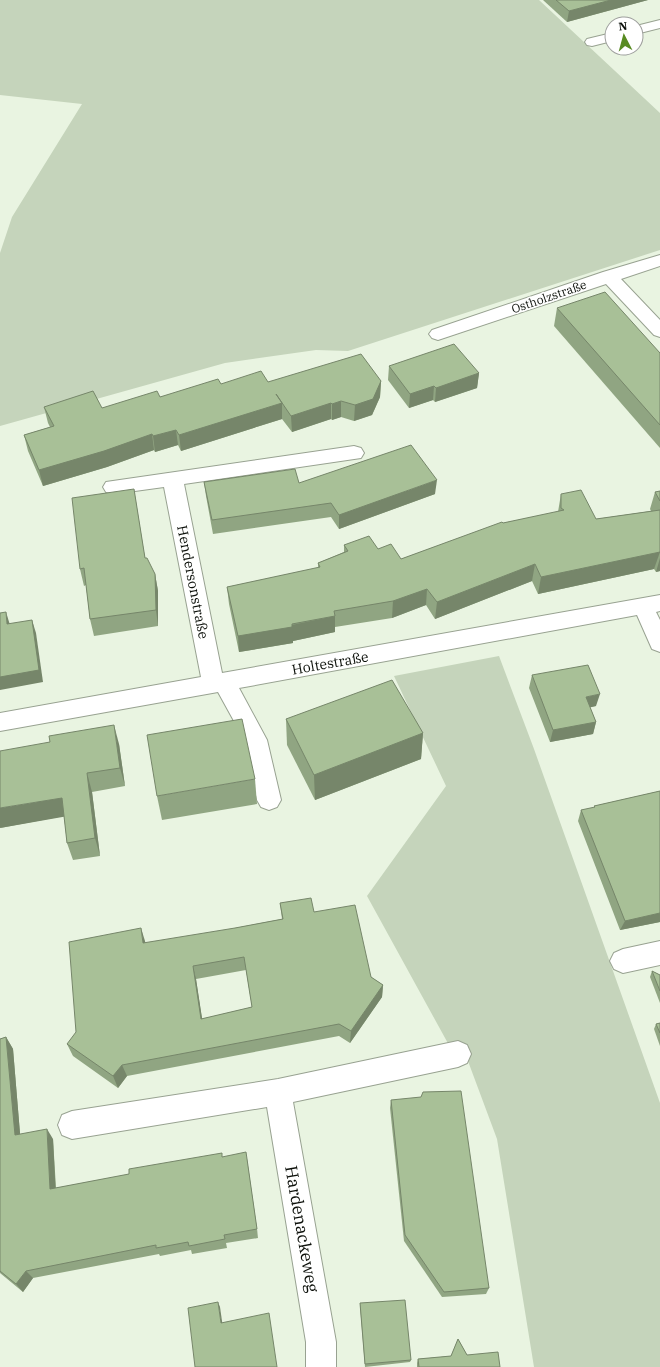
<svg xmlns="http://www.w3.org/2000/svg" width="660" height="1367" font-family="'IBM Plex Serif',serif">
  <style>
    .green { fill: #c5d4bb }
    .lines { fill: none; stroke-linecap: round; stroke-linejoin: round }
    .minor-casing { stroke: #98a291; stroke-width: 2 }
    .minor { fill: #fff; fill-rule: evenodd }
    .wall { fill: #90a582; fill-rule: evenodd }
    .shaded-wall { fill: #76866a }
    .building { fill: #a8c097; stroke: #76866a; fill-rule: evenodd }
    .labels { text-anchor: middle; stroke-width: 3; stroke-linejoin: round; paint-order: stroke }
    .far-street-label { font-size: 12px; fill: #0c100a; stroke: #fff }
    .street-label { font-size: 14px; fill: #0c100a; stroke: #fff }
    .near-street-label { font-size: 17px; fill: #0c100a; stroke: #fff }
  </style>
  <rect width="100%" height="100%" fill="#e9f4e1"/>
  <!-- green -->
  <g class="green">
    <path d="M0,0H539L660,113V250L348,351L316,350L225,363L0,426V253L12,217L82,104L0,95Z"/>
    <path d="M499,656L534,749L660,1103V1367H534L497,1139L462,1045L450,1047L367,896L446,786L394,676Z"/>
  </g>
  <g class="lines">
    <!-- minor casing -->
    <g class="minor-casing">
      <g id="minor">
        <path d="M660,20V28L636,34V26Z"/>
        <path d="M612,33V41L592,46L587,45L585,42L587,39Z"/>
        <path d="M660,255V266L621,279L660,320V337L654,335L606,284L438,340L432,338L429,334L432,330L603,272Z"/>
        <path d="M354,446L361,448L364,453L361,458L184,484L222,673L660,595V611L656,612L660,620V652L652,649L637,615L239,688L267,740L281,800L277,807L269,810L261,807L257,800L245,741L218,692L0,731V713L201,677L164,487L113,494L106,492L103,487L106,482Z"/>
        <path d="M660,941V965L623,973L614,969L610,961L614,953L623,949Z"/>
        <path d="M458,1041L467,1045L471,1054L467,1063L458,1067L293,1102L336,1342V1367H306V1342L267,1107L72,1139L62,1135L58,1125L62,1115L72,1111L278,1079Z"/>
      </g>
    </g>
    <!-- minor -->
    <use href="#minor" class="minor"/>
  </g>
  <!-- wall -->
  <g class="wall">
    <path d="M543,0H648L567,22Z"/>
    <path d="M557,308L660,353V448L554,326Z"/>
    <path d="M389,366L479,373L477,388L435,402L433,400L409,408L388,380Z"/>
    <path d="M381,381L380,397L372,415L354,421L341,417L332,420L331,419L292,432L282,419L181,451L178,445L155,452L154,450L107,467L43,486L28,451L24,435L50,427L48,423L44,407L102,408L160,397L221,384L268,382Z"/>
    <path d="M204,482L299,483L435,494L339,529L331,517L213,534L206,496Z"/>
    <path d="M134,489L145,558L155,574L158,591V626L94,636L90,619L86,585L84,586L80,569Z"/>
    <path d="M660,491V571L656,572L654,569L538,594L532,581L435,619L426,605L392,618L335,627V632L293,641V643L239,652L229,604L227,587L318,568V563L344,552V545L378,549L401,559L503,523L558,512L561,494L596,519L651,511L650,509L655,492Z"/>
    <path d="M532,675L596,706L590,707L596,722L593,734L550,742L529,688Z"/>
    <path d="M286,719L423,733L421,759L315,800L287,745Z"/>
    <path d="M119,744L125,786L92,792L100,856L73,860L67,843L64,816L0,828Z"/>
    <path d="M255,779L257,804L162,820L157,796Z"/>
    <path d="M660,791V922L620,930L578,821L581,810L594,808V806Z"/>
    <path d="M280,903L314,912L371,977L383,985L382,997L350,1043L339,1036L127,1076L118,1088L73,1056L67,1044L235,928L282,919ZM246,970L252,1007L202,1019L196,979Z"/>
    <path d="M652,971L660,975V1003L650,977Z"/>
    <path d="M660,1023V1046L654,1029L656,1024Z"/>
    <path d="M6,1037L13,1049L20,1134L53,1139L56,1188L222,1157L247,1162L258,1238L226,1243L227,1248L192,1254L191,1250L160,1256L159,1254L33,1278L23,1292L0,1273V1039Z"/>
    <path d="M391,1100L489,1288L486,1294L442,1297L404,1241L390,1108Z"/>
    <path d="M360,1303L411,1360L410,1362L365,1367L360,1306Z"/>
    <path d="M458,1339L467,1355L500,1367H417V1363L418,1359L451,1356Z"/>
  </g>
  <!-- shaded-wall -->
  <g class="shaded-wall">
    <path d="M611,0H648L567,22L569,11Z"/>
    <path d="M479,373L477,388L435,402L436,388Z"/>
    <path d="M381,381L380,397L372,415L354,421L355,405Z"/>
    <path d="M434,386L433,400L409,408L410,394Z"/>
    <path d="M341,401V417L332,420V404Z"/>
    <path d="M282,403V419L181,451L179,435Z"/>
    <path d="M331,403V419L292,432L291,416Z"/>
    <path d="M176,430L178,445L155,452L153,436Z"/>
    <path d="M152,434L154,450L107,467L43,486L39,470Z"/>
    <path d="M437,480L435,494L339,529V515Z"/>
    <path d="M660,552L654,569L538,594L541,577Z"/>
    <path d="M660,558V571L656,572Z"/>
    <path d="M535,564L532,581L435,619L437,602Z"/>
    <path d="M155,574L158,591V626L156,610Z"/>
    <path d="M427,589L426,605L392,618L393,601Z"/>
    <path d="M6,612L10,625L7,624Z"/>
    <path d="M335,616V632L293,641V643L239,652L238,636Z"/>
    <path d="M32,620L36,633L43,682L0,690V677Z"/>
    <path d="M600,694L596,706L583,709L586,697Z"/>
    <path d="M596,722L593,734L550,742L553,730Z"/>
    <path d="M114,725L119,744L125,786L120,768Z"/>
    <path d="M423,733L421,759L315,800L314,775Z"/>
    <path d="M87,773L92,792L100,856L95,838Z"/>
    <path d="M62,798L68,816L0,828V808Z"/>
    <path d="M660,913V922L620,930L625,921Z"/>
    <path d="M141,928L145,941L147,957L143,943Z"/>
    <path d="M193,966L196,979L204,1031L201,1019Z"/>
    <path d="M383,985L382,997L350,1043L351,1031Z"/>
    <path d="M6,1037L13,1049L21,1145L15,1135Z"/>
    <path d="M122,1065L127,1076L118,1088L113,1076Z"/>
    <path d="M47,1129L53,1139L56,1198L50,1189Z"/>
    <path d="M246,1152L247,1162L258,1238L257,1229Z"/>
    <path d="M26,1271L33,1278L23,1292L16,1284Z"/>
    <path d="M218,1302L220,1307L223,1328L221,1323Z"/>
  </g>
  <!-- building -->
  <g class="building">
    <path d="M556,0H611L569,11Z"/>
    <path d="M605,292L660,353V425L557,308Z"/>
    <path d="M454,344L479,373L436,388L434,386L410,394L389,366Z"/>
    <path d="M361,354L381,381L373,399L355,405L341,401L332,404L331,403L291,416L276,394L282,403L179,435L176,430L153,436L152,434L104,451L39,470L24,435L54,426L44,407L93,391L102,408L157,391L160,397L218,379L221,384L261,371L268,382Z"/>
    <path d="M411,445L437,480L339,515L331,503L212,520L204,482L295,469L299,483Z"/>
    <path d="M134,489L145,558H147L155,574L156,610L90,619L84,568L80,569L72,498Z"/>
    <path d="M581,490L596,519L660,510V553V552L541,577L535,564L437,602L427,589L393,601L334,611L335,616L292,624V627L238,636L227,587L320,567L318,563L348,551L344,545L369,536L378,549L391,544L401,559L502,522L503,523L564,510L561,508V494Z"/>
    <path d="M660,491V501L655,492Z"/>
    <path d="M6,612L7,624L32,620L39,670L0,677V613Z"/>
    <path d="M588,665L600,694L586,697L596,722L553,730L532,675Z"/>
    <path d="M392,680L423,733L314,775L286,719Z"/>
    <path d="M242,719L255,779L157,796L147,735Z"/>
    <path d="M114,725L120,768L87,773L95,838L67,843L62,798L0,808V751L50,742L49,736Z"/>
    <path d="M660,791V913L625,921L581,810L595,807L594,806Z"/>
    <path d="M311,898L314,912L355,905L371,977L383,985L351,1031L339,1024L122,1065L113,1076L67,1044L76,1032L69,942L141,928L143,943L235,928L283,919L280,903ZM244,957L252,1007L201,1019L193,966Z"/>
    <path d="M652,971L660,975V991Z"/>
    <path d="M660,1023V1033L656,1024Z"/>
    <path d="M6,1037L15,1135L47,1129L50,1189L129,1174V1169L222,1153V1157L246,1152L257,1229L224,1235L225,1239L189,1246L188,1242L156,1248V1245L26,1271L16,1284L0,1271V1039Z"/>
    <path d="M461,1091L489,1288L444,1292L405,1235L391,1100L421,1097L423,1092Z"/>
    <path d="M405,1300L411,1360L365,1364L360,1303Z"/>
    <path d="M218,1302L221,1323L269,1313L277,1367H195L188,1308Z"/>
    <path d="M458,1339L467,1355L498,1352L500,1367H419L418,1359L451,1356Z"/>
  </g>
  <g class="labels">
    <!-- far-street labels -->
    <g class="far-street-label">
      <text transform="translate(549 297) rotate(-19)" y="4">Ostholzstraße</text>
    </g>
    <!-- street labels -->
    <g class="street-label">
      <text transform="translate(193 582) rotate(79)" y="5">Hendersonstraße</text>
      <text transform="translate(330 663) rotate(-10)" y="5">Holtestraße</text>
    </g>
    <!-- near-street labels -->
    <g class="near-street-label">
      <text transform="translate(302 1229) rotate(80)" y="6">Hardenackeweg</text>
    </g>
  </g>
  <!-- north arrow -->
  <g transform="translate(624 36) rotate(354)"><circle r="19" fill="#ffffff" stroke="#9e9f9d"/>
  <path d="M0-3L7 15L0 10L-7 15Z" fill="#588b21"/>
  <text y="-6" font-size="11" font-weight="bold" text-anchor="middle" fill="#0c100a">N</text>
  </g>
</svg>
